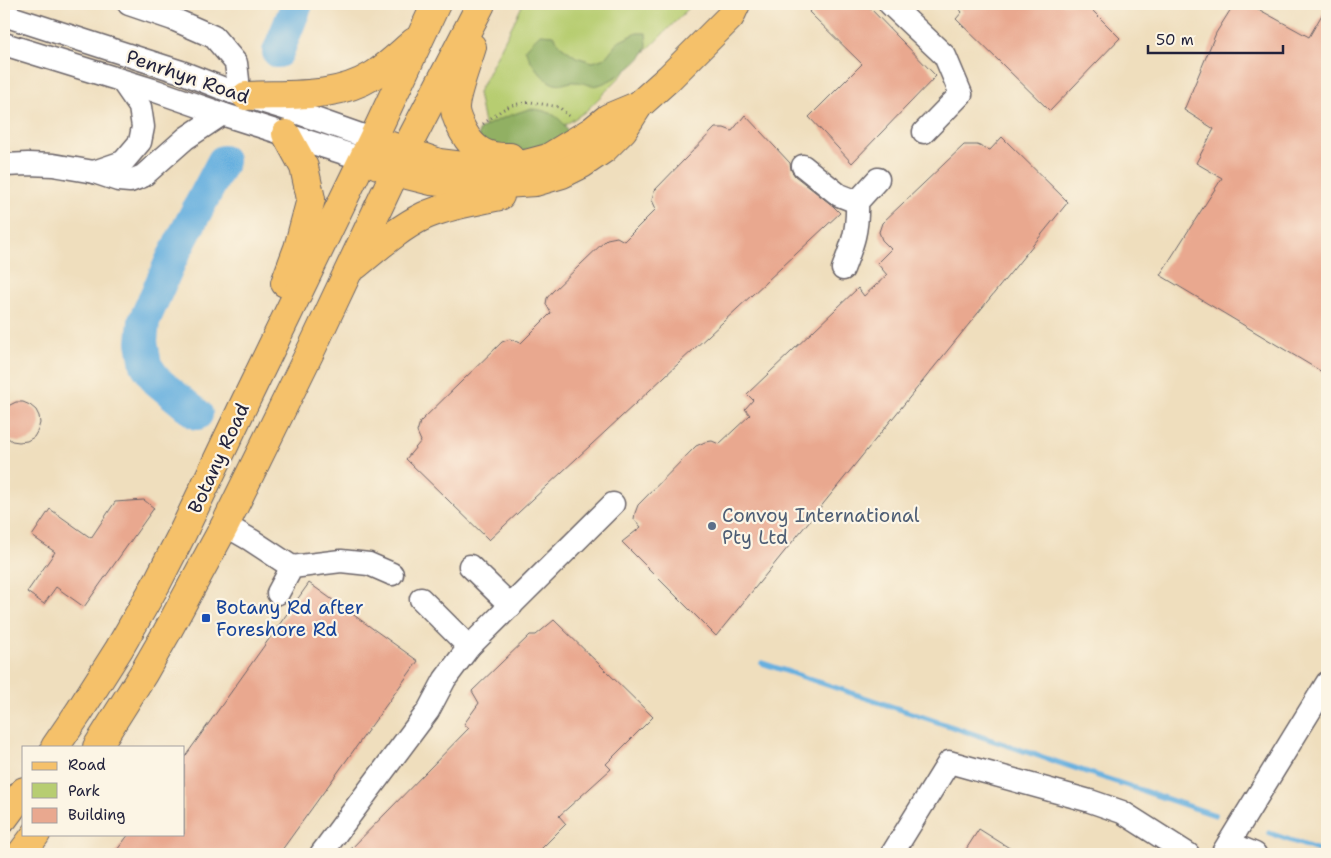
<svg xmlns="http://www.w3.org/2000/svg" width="1331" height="858" font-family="'Shantell Sans',sans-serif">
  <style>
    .green { fill: #b7cd71; stroke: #6c7856 }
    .forest { fill: #91b063; stroke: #5a694f }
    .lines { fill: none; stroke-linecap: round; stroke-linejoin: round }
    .stream { stroke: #68b0df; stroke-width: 5.5 }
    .river { stroke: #68b0df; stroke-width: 32 }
    .building { fill: #e9a88f }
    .minor-casing { stroke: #6a6468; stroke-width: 25 }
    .major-casing { stroke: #6a6468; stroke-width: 30 }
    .path { stroke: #6a6468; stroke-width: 3; stroke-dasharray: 1 4; stroke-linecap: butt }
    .minor { stroke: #fff; stroke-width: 22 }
    .major { stroke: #f5c16b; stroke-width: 28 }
    .service-dot { fill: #5c6f8a; stroke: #fcf5e5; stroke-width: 2 }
    .transit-dot { fill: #1a4fb4; stroke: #fcf5e5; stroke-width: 2 }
    .labels { text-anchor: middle; stroke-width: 4.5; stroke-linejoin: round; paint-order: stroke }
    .street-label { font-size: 19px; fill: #22223b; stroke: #fcf5e5 }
    .service-label { font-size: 19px; fill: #4e5e75; stroke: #fcf5e5; text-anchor: start }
    .transit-label { font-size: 19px; fill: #164399; stroke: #fcf5e5; text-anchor: start }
  </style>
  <rect width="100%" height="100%" fill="#fcf5e5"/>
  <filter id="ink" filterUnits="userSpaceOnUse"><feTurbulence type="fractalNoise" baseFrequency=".02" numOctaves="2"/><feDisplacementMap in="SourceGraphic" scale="10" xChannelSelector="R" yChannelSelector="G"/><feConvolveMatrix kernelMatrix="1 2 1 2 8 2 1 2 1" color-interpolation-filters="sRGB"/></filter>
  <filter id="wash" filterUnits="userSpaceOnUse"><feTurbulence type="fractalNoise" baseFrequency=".0096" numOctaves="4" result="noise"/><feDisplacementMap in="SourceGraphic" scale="20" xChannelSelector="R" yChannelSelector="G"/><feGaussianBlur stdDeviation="1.12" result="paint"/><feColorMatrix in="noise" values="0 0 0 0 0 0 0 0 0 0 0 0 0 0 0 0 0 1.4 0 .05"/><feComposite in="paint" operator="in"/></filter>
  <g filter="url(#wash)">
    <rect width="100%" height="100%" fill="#efdebd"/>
    <!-- green -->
    <path class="green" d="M523,4H693L586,111L556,131L485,129L478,93Z"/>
    <!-- forest -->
    <g class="forest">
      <path d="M637,33H646C646,37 647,42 647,45C645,61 613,81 598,85C591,87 583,82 576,82C566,81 560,88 550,82C538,74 530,61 525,49L540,34L553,35L561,46L576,57L593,62L605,58L618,42Z"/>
      <path d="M529,109C547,109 564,117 569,135L557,142L514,153L478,140L479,130C495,120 511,115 529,109Z"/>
    </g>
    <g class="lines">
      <!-- stream -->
      <g class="stream">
        <path d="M762,663L1215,815"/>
        <path d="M1269,833L1327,853"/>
      </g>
      <!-- river -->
      <g class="river">
        <path d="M278,52L297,4"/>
        <path d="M197,414L157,381L146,365L142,342L144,321L172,258L223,161"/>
      </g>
    </g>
    <g id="blocks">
      <!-- building -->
      <g class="building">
        <path d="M816,4H866L936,76L852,163L809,117L862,64L809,12Z"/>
        <path d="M955,4H1086L1120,38L1050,111L956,19L962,12Z"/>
        <path d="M1234,4H1249L1309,37L1327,6V375L1160,275L1222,178L1196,163L1214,129L1184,110L1216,33Z"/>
        <path d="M745,115L790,163L791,170L795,176L833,206L840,213L489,540L406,459L421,441L417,432L420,422L502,342L510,339L521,343L551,313L546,304L547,298L552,292L607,239L617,237L624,241L656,209L652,200L654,191L715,128H724L732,131Z"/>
        <path d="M1002,137L1068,202L716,636L622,542L641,527L634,519L635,513L638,505L696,446L705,442L712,441L719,444L750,415L745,409L753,400L747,394L858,288L864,296L887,275L877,263L891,249L882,240L879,232L882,223L964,145H977L990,150Z"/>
        <path d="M16,402H23L30,405L36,410L39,416L40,423L38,430L34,437L27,441L19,442L12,441L4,435V411L8,406Z"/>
        <path d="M144,500L154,508L84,607L56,587L44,604L27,592L55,552L32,536L50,509L91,538L115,502Z"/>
        <path d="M309,583L418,661L279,854H114L129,834H184V758Z"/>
        <path d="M554,620L653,717L606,764L611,769L559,816L566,824L536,854H346L469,728L464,724L479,703L472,691L530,635H536Z"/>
        <path d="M979,829L1019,854H963Z"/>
      </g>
    </g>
  </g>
  <g filter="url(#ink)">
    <use href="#blocks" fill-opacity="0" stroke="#6a6468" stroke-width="1"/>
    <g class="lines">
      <!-- minor casing -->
      <g class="minor-casing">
        <g id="minor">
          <path d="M129,4L173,19L214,37L236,63L238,80L232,92"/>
          <path d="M890,4L945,56L961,94L924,132"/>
          <path d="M4,15L181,72L232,92L287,109L372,139"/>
          <path d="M4,44L153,90L222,114L363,159"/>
          <path d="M4,165L28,164L53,165L94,172L118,180L130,181L143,176L186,138L222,114"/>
          <path d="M803,166L839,195L857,202"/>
          <path d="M94,172L123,162L140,142L143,127L140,107L122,81"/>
          <path d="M843,269C853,243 858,230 857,202L878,179"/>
          <path d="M225,525L251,540L292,567"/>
          <path d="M470,566L511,606"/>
          <path d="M278,593L292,567L341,561L369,564L392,574"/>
          <path d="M421,599L469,647"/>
          <path d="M1229,843L1255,854"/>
          <path d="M321,854L428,711L445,679L469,647L613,504"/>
          <path d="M892,854L949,762L1090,801L1122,812L1188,854"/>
          <path d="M1222,854L1327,683"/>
        </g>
      </g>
      <!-- major casing -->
      <g class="major-casing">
        <g id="major">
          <path d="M472,47C468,61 454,96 455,110C456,118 460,125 463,131C474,152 488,158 510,157"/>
          <path d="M246,96C288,94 335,99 372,76C387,67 401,53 414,42"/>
          <path d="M388,145L439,163L463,166L481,167L522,165L548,158L592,131L608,118L639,105"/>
          <path d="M378,165L395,172L431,181L478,186L535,182L562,174L582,164L604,149L623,130L639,105L669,78L730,17L736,4"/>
          <path d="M355,266C377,248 399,228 424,216C448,205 475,202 500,196"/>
          <path d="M285,283L298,248L311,199L304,167L286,134"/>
          <path d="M55,747L79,712L119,649L158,581L182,534L246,400L379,126L436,4"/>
          <path d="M97,747L143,674L167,632L225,525L313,346L405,151L481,4"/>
          <path d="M4,818L24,791"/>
          <path d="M21,854L36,834"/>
        </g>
      </g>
      <!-- path -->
      <path class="path" d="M483,124L502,110L512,105L531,102L559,107L571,118"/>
      <!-- minor -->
      <use href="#minor" class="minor"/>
      <!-- major -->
      <use href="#major" class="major"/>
    </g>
  </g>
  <!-- markers -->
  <circle class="service-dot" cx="712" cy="526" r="5"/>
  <rect class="transit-dot" x="201" y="613" width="10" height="10" rx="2.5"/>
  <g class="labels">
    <!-- street labels -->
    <g class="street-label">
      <text transform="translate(188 76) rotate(19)" y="7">Penrhyn Road</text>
      <text transform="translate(218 458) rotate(-65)" y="7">Botany Road</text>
    </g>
    <!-- service labels -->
    <g class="service-label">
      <text x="722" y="522">Convoy International<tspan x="722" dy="22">Pty Ltd</tspan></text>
    </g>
    <!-- transit labels -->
    <g class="transit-label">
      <text x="216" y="614">Botany Rd after<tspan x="216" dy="22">Foreshore Rd</tspan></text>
    </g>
  </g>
  <!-- margin -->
  <rect width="1331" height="858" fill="none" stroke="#fcf5e5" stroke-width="20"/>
  <!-- legend -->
  <rect x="22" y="746" width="162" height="90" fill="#fcf5e5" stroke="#a5a1a1"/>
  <rect x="32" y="762" width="25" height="8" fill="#f5c16b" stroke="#a5a1a1"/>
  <text x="68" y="770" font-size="15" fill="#22223b">Road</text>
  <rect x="32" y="783" width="25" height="15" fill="#b7cd71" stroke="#a5a1a1"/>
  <text x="68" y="796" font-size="15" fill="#22223b">Park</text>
  <rect x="32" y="808" width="25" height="15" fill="#e9a88f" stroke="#a5a1a1"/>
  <text x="68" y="820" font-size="15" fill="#22223b">Building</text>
  <!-- scale -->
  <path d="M1148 45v8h135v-8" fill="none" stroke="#22223b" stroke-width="2.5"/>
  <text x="1156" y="45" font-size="15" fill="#22223b" stroke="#fcf5e5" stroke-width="4" paint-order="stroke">50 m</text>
</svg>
